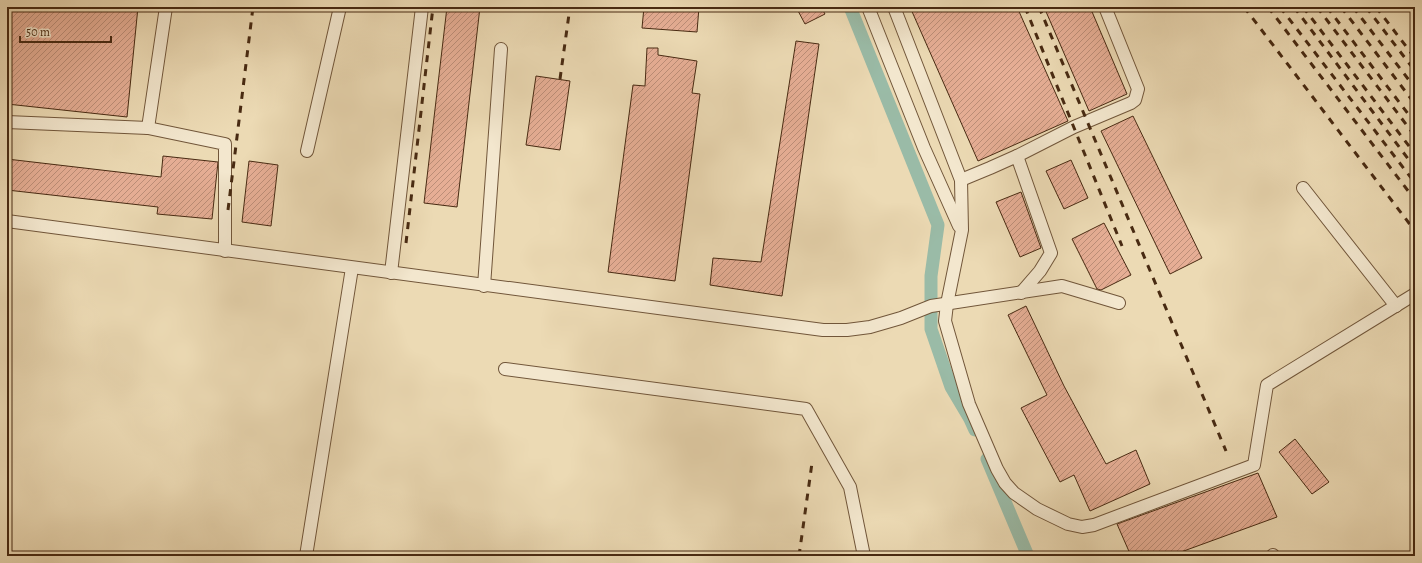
<svg xmlns="http://www.w3.org/2000/svg" width="1422" height="563" font-family="Alegreya,serif">
  <style>
    .lines { fill: none; stroke-linecap: round; stroke-linejoin: round }
    .canal { stroke: #9abba7; stroke-width: 13 }
    .building { fill: url(#building-hatch); stroke: #482a12 }
    .minor-casing { stroke: #71563a; stroke-width: 14 }
    .minor { stroke: #f3e7ce; stroke-width: 12 }
    .rail { stroke: #482a12; stroke-width: 3; stroke-dasharray: 7 7; stroke-linecap: butt }
  </style>
  <defs>
    <pattern id="building-hatch" width="6" height="6" patternUnits="userSpaceOnUse"><rect width="6" height="6" fill="#e6ae95"/><path d="M-1 1l2-2M0 6l6-6M5 7l2-2" fill="none" stroke="#bc8e78"/></pattern>
  </defs>
  <rect width="100%" height="100%" fill="#ecdab4"/>
  <filter id="stains"><feTurbulence type="fractalNoise" baseFrequency=".005" numOctaves="4"/><feColorMatrix values="0 0 0 0 .2 0 0 0 0 .09 0 0 0 0 .02 0 0 0 .5 -.17"/></filter>
  <radialGradient id="worn" r=".72"><stop offset=".6" stop-color="#630" stop-opacity="0"/><stop offset="1" stop-color="#630" stop-opacity=".3"/></radialGradient>
  <g class="lines">
    <!-- canal -->
    <g class="canal">
      <path d="M850,7L938,225L931,276V329L951,387L970,419L975,430"/>
      <path d="M987,459L1028,556"/>
    </g>
  </g>
  <!-- building -->
  <g class="building">
    <path d="M7,7H138L127,117L7,104Z"/>
    <path d="M447,7H480L457,207L424,203Z"/>
    <path d="M644,7H699L697,32L642,28Z"/>
    <path d="M796,7H821L825,14L805,24Z"/>
    <path d="M910,7H1017L1068,121L978,161Z"/>
    <path d="M1044,7H1090L1127,94L1089,111Z"/>
    <path d="M796,41L819,44L782,296L710,285L713,258L761,262Z"/>
    <path d="M647,48H658V55L697,61L692,93L700,94L675,281L608,272L633,85L645,86Z"/>
    <path d="M536,76L570,81L560,150L526,145Z"/>
    <path d="M1133,116L1202,258L1170,274L1101,131Z"/>
    <path d="M163,156L218,162L212,219L157,214L158,207L7,190V159L161,177Z"/>
    <path d="M1071,160L1088,198L1064,209L1046,171Z"/>
    <path d="M249,161L278,165L271,226L242,222Z"/>
    <path d="M1021,192L1041,248L1020,257L996,202Z"/>
    <path d="M1104,223L1131,275L1101,290L1097,289L1072,239Z"/>
    <path d="M1026,306L1064,386L1106,464L1136,450L1150,484L1090,511L1074,475L1060,482L1021,408L1047,395L1008,315Z"/>
    <path d="M1295,439L1329,482L1312,494L1279,452Z"/>
    <path d="M1258,473L1277,517L1170,556H1131L1117,524Z"/>
  </g>
  <g class="lines">
    <!-- minor casing -->
    <g class="minor-casing">
      <g id="minor">
        <path d="M868,7L924,148L959,226"/>
        <path d="M894,7L961,180L962,230L947,304L945,321L969,404L997,469L1005,483L1014,493L1037,509L1068,524L1082,527L1094,525L1254,465L1267,385L1415,294"/>
        <path d="M7,122L148,128L225,144V251"/>
        <path d="M148,128L166,7"/>
        <path d="M307,151L340,7"/>
        <path d="M1017,156L1074,127L1131,103L1135,100L1138,89L1105,7"/>
        <path d="M961,180L990,168L1017,156L1051,253L1040,271L1021,293"/>
        <path d="M1303,188L1396,306"/>
        <path d="M7,221L823,330H847L870,327L901,318L931,306L1062,286L1119,303"/>
        <path d="M391,273L422,7"/>
        <path d="M484,286L501,49"/>
        <path d="M505,369L806,409L850,487L864,556"/>
        <path d="M306,556L352,268"/>
        <path d="M1272,556L1273,555"/>
      </g>
    </g>
    <!-- minor -->
    <use href="#minor" class="minor"/>
    <!-- rail -->
    <g class="rail">
      <path d="M1025,7L1122,246"/>
      <path d="M1039,7L1226,451"/>
      <path d="M1244,7L1415,231"/>
      <path d="M1268,7L1415,200"/>
      <path d="M1280,7L1415,183"/>
      <path d="M1294,7L1415,168"/>
      <path d="M1303,7L1415,154"/>
      <path d="M1317,7L1415,136"/>
      <path d="M1327,7L1415,123"/>
      <path d="M1341,7L1415,104"/>
      <path d="M1353,7L1415,88"/>
      <path d="M1366,7L1415,71"/>
      <path d="M1376,7L1415,58"/>
      <path d="M560,79L570,7"/>
      <path d="M228,210L253,7"/>
      <path d="M406,243L433,7"/>
      <path d="M799,556L812,463"/>
    </g>
  </g>
  <!-- margin -->
  <rect width="1422" height="563" fill="none" stroke="#ecdab4" stroke-width="24"/>
  <rect x="8" y="8" width="1406" height="547" fill="none" stroke="#482a12" stroke-width="2"/>
  <rect x="12" y="12" width="1398" height="539" fill="none" stroke="#482a12"/>
  <!-- scale -->
  <path d="M20 36v6h91v-6" fill="none" stroke="#482a12" stroke-width="2"/>
  <text x="26" y="36" font-size="12" fill="#482a12" stroke="#f3e7ce" stroke-width="3" paint-order="stroke">50 m</text>
  <rect width="100%" height="100%" filter="url(#stains)"/>
  <rect width="100%" height="100%" fill="url(#worn)"/>
</svg>
